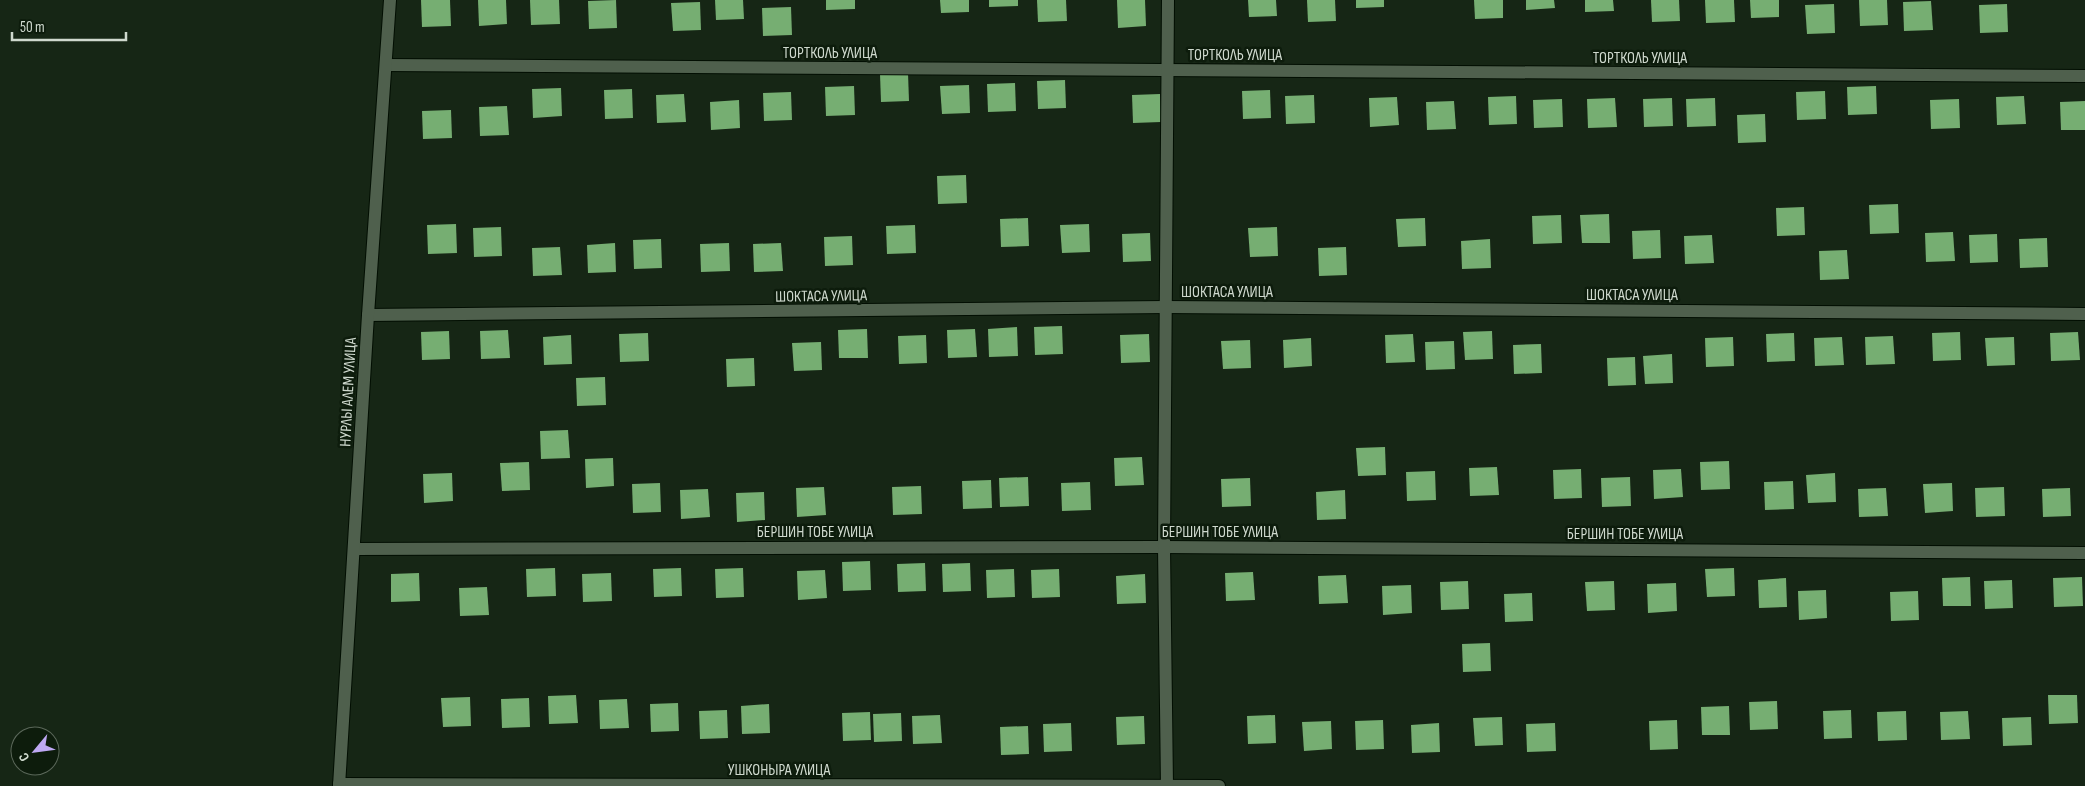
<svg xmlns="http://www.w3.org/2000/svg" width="2085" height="786" font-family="'Sofia Sans Condensed',sans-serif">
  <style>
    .building { fill: #76ae72 }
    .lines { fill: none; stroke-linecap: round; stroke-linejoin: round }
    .minor-casing { stroke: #020e02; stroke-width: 14 }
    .minor { stroke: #4f604d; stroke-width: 12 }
    .labels { text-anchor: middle; stroke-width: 5; stroke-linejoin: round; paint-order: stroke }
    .street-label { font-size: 16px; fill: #cfd9ce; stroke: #0d1c0c }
  </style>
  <rect width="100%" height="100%" fill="#162615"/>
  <!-- building -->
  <g class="building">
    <path d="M421,0H450L451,26L422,27Z"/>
    <path d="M478,0H506L507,24L479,26Z"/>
    <path d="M530,0H559L560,24L531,25Z"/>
    <path d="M616,0L617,28L589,29L588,1Z"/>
    <path d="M715,0H743L744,19L716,20Z"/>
    <path d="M826,0H855V9L826,10Z"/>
    <path d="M940,0H969V12L941,13Z"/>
    <path d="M989,0H1018V6L989,7Z"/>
    <path d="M1037,0H1066L1067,21L1038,22Z"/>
    <path d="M1117,0H1145L1146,26L1118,28Z"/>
    <path d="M1248,0H1276L1277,16L1249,17Z"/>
    <path d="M1307,0H1335L1336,21L1308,22Z"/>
    <path d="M1356,0H1384V7L1356,8Z"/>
    <path d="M1474,0H1503V18L1475,19Z"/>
    <path d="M1526,0H1554L1555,8L1526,10Z"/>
    <path d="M1585,0H1613L1614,11L1585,12Z"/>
    <path d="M1651,0H1679L1680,21L1652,22Z"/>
    <path d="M1705,0H1734L1735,22L1706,23Z"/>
    <path d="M1750,0H1779V17L1751,18Z"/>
    <path d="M1859,0H1887L1888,25L1860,26Z"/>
    <path d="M1931,1L1933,30L1904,31L1903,2Z"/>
    <path d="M700,2L701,30L673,31L671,3Z"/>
    <path d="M1834,4L1835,33L1807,34L1805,5Z"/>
    <path d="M2007,4L2008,32L1980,33L1979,5Z"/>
    <path d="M791,7L792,35L763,36L762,8Z"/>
    <path d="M908,73L909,101L881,102L880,74Z"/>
    <path d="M1065,80L1066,108L1038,109L1037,81Z"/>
    <path d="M1015,83L1016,111L988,112L987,84Z"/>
    <path d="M969,85L970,113L942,114L940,86Z"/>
    <path d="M854,86L855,115L826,116L825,87Z"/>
    <path d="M1876,86L1877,114L1848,115L1847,87Z"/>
    <path d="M561,88L562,116L533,118L532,89Z"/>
    <path d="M632,89L633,118L605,119L604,90Z"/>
    <path d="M1270,90L1271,118L1243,119L1242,91Z"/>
    <path d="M1825,91L1826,119L1797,120L1796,92Z"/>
    <path d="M791,92L792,120L764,121L763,93Z"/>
    <path d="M684,94L686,122L657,123L656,95Z"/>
    <path d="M1160,94L1161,122L1133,123L1132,95Z"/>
    <path d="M1314,95L1315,123L1286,124L1285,96Z"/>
    <path d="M1516,96L1517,124L1489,125L1488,97Z"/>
    <path d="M2024,96L2026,124L1997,125L1996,97Z"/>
    <path d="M1397,97L1399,125L1370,127L1369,98Z"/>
    <path d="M1615,98L1617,127L1588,128L1587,99Z"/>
    <path d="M1672,98L1673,126L1644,127L1643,99Z"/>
    <path d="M1715,98L1716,126L1687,127L1686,99Z"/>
    <path d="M1562,99L1563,127L1534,128L1533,100Z"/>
    <path d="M1959,99L1960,128L1931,129L1930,100Z"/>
    <path d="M739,100L740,128L711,130L710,102Z"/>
    <path d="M1454,101L1456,129L1427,130L1426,102Z"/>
    <path d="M2085,101V130H2061L2060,102Z"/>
    <path d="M507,106L509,135L480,136L479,107Z"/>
    <path d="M451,110L452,138L423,139L422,111Z"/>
    <path d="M1765,114L1766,142L1738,143L1737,115Z"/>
    <path d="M966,175L967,203L938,204L937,176Z"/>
    <path d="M1898,204L1899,233L1870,234L1869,205Z"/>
    <path d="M1804,207L1805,235L1777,236L1776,208Z"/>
    <path d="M1609,214L1610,243H1582L1580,215Z"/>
    <path d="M1561,215L1562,243L1533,244L1532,216Z"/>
    <path d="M1028,218L1029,246L1001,247L1000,219Z"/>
    <path d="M1425,218L1426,246L1398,247L1396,219Z"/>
    <path d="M456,224L457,253L428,254L427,225Z"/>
    <path d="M1089,224L1090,252L1062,253L1060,225Z"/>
    <path d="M915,225L916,253L887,254L886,226Z"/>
    <path d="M501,227L502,256L474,257L473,228Z"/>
    <path d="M1277,227L1278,256L1250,257L1248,228Z"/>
    <path d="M1660,230L1661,258L1633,259L1632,231Z"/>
    <path d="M1953,232L1955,261L1926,262L1925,233Z"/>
    <path d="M1150,233L1151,261L1123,262L1122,234Z"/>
    <path d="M1997,234L1998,262L1970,263L1969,235Z"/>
    <path d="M1712,235L1714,263L1685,264L1684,236Z"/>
    <path d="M852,236L853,265L825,266L824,237Z"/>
    <path d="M2047,238L2048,267L2020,268L2019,239Z"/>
    <path d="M661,239L662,268L634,269L633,240Z"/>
    <path d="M1490,239L1491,268L1462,269L1461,241Z"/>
    <path d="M615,243L616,272L588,273L587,245Z"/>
    <path d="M729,243L730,271L701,272L700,244Z"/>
    <path d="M781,243L783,271L754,272L753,244Z"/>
    <path d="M560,247L562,275L533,276L532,248Z"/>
    <path d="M1346,247L1347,275L1319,276L1318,248Z"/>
    <path d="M1847,250L1849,279L1820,280L1819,251Z"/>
    <path d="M1062,326L1063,354L1035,355L1034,327Z"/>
    <path d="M1017,327L1018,356L989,357L988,329Z"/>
    <path d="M867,329L868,358H839L838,330Z"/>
    <path d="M975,329L977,357L948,358L947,330Z"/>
    <path d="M508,330L510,358L481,359L480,331Z"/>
    <path d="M449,331L450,359L422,360L421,332Z"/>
    <path d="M1492,331L1493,359L1465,360L1463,332Z"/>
    <path d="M1960,332L1961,360L1933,361L1932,333Z"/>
    <path d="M2078,332L2080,360L2051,361L2050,333Z"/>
    <path d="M648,333L649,361L620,362L619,334Z"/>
    <path d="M1794,333L1795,361L1767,362L1766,334Z"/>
    <path d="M1149,334L1150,362L1121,363L1120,335Z"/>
    <path d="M1413,334L1415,362L1386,363L1385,335Z"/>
    <path d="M571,335L572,364L544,365L543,337Z"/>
    <path d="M926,335L927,363L899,364L898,336Z"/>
    <path d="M1893,336L1895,364L1866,365L1865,337Z"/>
    <path d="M1733,337L1734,366L1706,367L1705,338Z"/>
    <path d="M1842,337L1844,365L1815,366L1814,338Z"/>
    <path d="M2014,337L2015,365L1987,366L1985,338Z"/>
    <path d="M1311,338L1312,366L1284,368L1283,340Z"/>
    <path d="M1250,340L1251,368L1223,369L1221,341Z"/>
    <path d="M1454,341L1455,369L1426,370L1425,342Z"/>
    <path d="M821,342L822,370L794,371L792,343Z"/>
    <path d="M1541,344L1542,373L1514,374L1513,345Z"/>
    <path d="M1672,354L1673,383L1645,384L1643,356Z"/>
    <path d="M1635,357L1636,385L1608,386L1607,358Z"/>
    <path d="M754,358L755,386L727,387L726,359Z"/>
    <path d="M605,377L606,405L577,406L576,378Z"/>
    <path d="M568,430L570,458L541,459L540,431Z"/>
    <path d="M1385,447L1386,475L1358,476L1356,448Z"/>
    <path d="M1142,457L1144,485L1115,486L1114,458Z"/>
    <path d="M613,458L614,486L586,488L585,459Z"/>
    <path d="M1729,461L1730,489L1701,490L1700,462Z"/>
    <path d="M529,462L530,490L502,491L500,463Z"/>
    <path d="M1497,467L1499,495L1470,496L1469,468Z"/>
    <path d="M1581,469L1582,498L1554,499L1553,470Z"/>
    <path d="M1681,469L1683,497L1654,499L1653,470Z"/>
    <path d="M1435,471L1436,500L1407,501L1406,472Z"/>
    <path d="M452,473L453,501L424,503L423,474Z"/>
    <path d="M1835,473L1836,502L1808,503L1806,475Z"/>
    <path d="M1028,477L1029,506L1000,507L999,478Z"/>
    <path d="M1630,477L1631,506L1602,507L1601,478Z"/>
    <path d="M1250,478L1251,506L1222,507L1221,479Z"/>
    <path d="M991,480L992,508L963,509L962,481Z"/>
    <path d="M1793,481L1794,509L1765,510L1764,482Z"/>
    <path d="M1090,482L1091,510L1062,511L1061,483Z"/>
    <path d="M660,483L661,512L633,513L632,484Z"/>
    <path d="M1952,483L1953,511L1925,513L1923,484Z"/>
    <path d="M921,486L922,514L893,515L892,487Z"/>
    <path d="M824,487L826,515L797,517L796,488Z"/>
    <path d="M2004,487L2005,516L1976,517L1975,488Z"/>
    <path d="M1886,488L1888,516L1859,517L1858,489Z"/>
    <path d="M2070,488L2071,516L2043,517L2042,489Z"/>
    <path d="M708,489L710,517L681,519L680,490Z"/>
    <path d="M1345,490L1346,519L1317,520L1316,492Z"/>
    <path d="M764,492L765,520L737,522L736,493Z"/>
    <path d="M870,561L871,590L843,591L842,562Z"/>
    <path d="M925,563L926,591L898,592L897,564Z"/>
    <path d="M970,563L971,591L943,592L942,564Z"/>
    <path d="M555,568L556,596L527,597L526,569Z"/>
    <path d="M681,568L682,596L654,597L653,569Z"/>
    <path d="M743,568L744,597L716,598L715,569Z"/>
    <path d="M1734,568L1735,596L1707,597L1705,569Z"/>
    <path d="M1014,569L1015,597L987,598L986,570Z"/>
    <path d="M1059,569L1060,597L1032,598L1031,570Z"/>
    <path d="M825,570L827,598L798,600L797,571Z"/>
    <path d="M1253,572L1255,600L1226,601L1225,573Z"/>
    <path d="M419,573L420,601L391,602V574Z"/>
    <path d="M611,573L612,601L583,602L582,574Z"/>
    <path d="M1145,574L1146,603L1117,604L1116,576Z"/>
    <path d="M1346,575L1348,603L1319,604L1318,576Z"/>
    <path d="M1970,577L1971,606H1943L1942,578Z"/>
    <path d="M2082,577L2083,606L2054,607L2053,578Z"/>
    <path d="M1786,578L1787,607L1759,608L1758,580Z"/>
    <path d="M2012,580L2013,608L1985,609L1984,581Z"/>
    <path d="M1468,581L1469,609L1441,610L1440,582Z"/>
    <path d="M1614,581L1615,610L1587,611L1585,582Z"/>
    <path d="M1676,583L1677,611L1648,613L1647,584Z"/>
    <path d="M1411,585L1412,613L1383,615L1382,586Z"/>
    <path d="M487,587L489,615L460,616L459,588Z"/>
    <path d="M1826,590L1827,618L1799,620L1798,591Z"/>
    <path d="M1918,591L1919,620L1891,621L1890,592Z"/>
    <path d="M1532,593L1533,621L1505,622L1504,594Z"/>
    <path d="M1490,643L1491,671L1463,672L1462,644Z"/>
    <path d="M576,695L578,723L549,724L548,696Z"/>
    <path d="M2048,695H2077L2078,723L2049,724Z"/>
    <path d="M470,697L471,726L443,727L441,698Z"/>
    <path d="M529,698L530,727L502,728L501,699Z"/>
    <path d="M627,699L629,728L600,729L599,700Z"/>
    <path d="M1777,701L1778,729L1750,730L1749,702Z"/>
    <path d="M678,703L679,731L651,732L650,704Z"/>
    <path d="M769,704L770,733L742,734L741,706Z"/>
    <path d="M1729,706L1730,735H1702L1701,707Z"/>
    <path d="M727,710L728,738L700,739L699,711Z"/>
    <path d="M1851,710L1852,738L1824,739L1823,711Z"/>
    <path d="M1906,711L1907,740L1878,741L1877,712Z"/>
    <path d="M1968,711L1970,739L1941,740L1940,712Z"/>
    <path d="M870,712L871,740L843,741L842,713Z"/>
    <path d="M901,713L902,741L874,742L873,714Z"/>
    <path d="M940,715L942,743L913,744L912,716Z"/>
    <path d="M1275,715L1276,743L1248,744L1247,716Z"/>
    <path d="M1144,716L1145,744L1117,745L1116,717Z"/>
    <path d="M1502,717L1503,745L1475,746L1473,718Z"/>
    <path d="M2031,717L2032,745L2003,746L2002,718Z"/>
    <path d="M1383,720L1384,749L1356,750L1355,721Z"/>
    <path d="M1677,720L1678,749L1650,750L1649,721Z"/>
    <path d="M1331,721L1332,749L1304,751L1302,722Z"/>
    <path d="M1071,723L1072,751L1044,752L1043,724Z"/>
    <path d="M1439,723L1440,752L1412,753L1411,725Z"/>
    <path d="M1555,723L1556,751L1527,752L1526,724Z"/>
    <path d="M1028,726L1029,754L1001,755L1000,727Z"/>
  </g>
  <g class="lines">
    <!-- minor casing -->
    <g class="minor-casing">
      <g id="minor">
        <path d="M386,65L2085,76"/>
        <path d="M368,315L1165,307L2085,314"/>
        <path d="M354,549L1164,547L2085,553"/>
        <path d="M339,784L1219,786"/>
        <path d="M339,786L368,315L390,0"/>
        <path d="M1167,786L1164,547L1168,0"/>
      </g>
    </g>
    <!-- minor -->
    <use href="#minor" class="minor"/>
  </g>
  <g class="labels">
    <!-- street labels -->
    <g class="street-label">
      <text x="830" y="58">ТОРТКОЛЬ УЛИЦА</text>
      <text x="1235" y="60">ТОРТКОЛЬ УЛИЦА</text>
      <text x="1640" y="63">ТОРТКОЛЬ УЛИЦА</text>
      <text x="1227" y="297">ШОКТАСА УЛИЦА</text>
      <text x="1632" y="300">ШОКТАСА УЛИЦА</text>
      <text transform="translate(821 295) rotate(-1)" y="6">ШОКТАСА УЛИЦА</text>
      <text transform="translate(347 392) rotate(-87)" y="6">НУРЛЫ АЛЕМ УЛИЦА</text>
      <text x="815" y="537">БЕРШИН ТОБЕ УЛИЦА</text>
      <text x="1220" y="537">БЕРШИН ТОБЕ УЛИЦА</text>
      <text x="1625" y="539">БЕРШИН ТОБЕ УЛИЦА</text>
      <text x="779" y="775">УШКОНЫРА УЛИЦА</text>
    </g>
  </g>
  <!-- north arrow -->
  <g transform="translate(35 751) rotate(241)"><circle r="24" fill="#0d1c0c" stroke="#5b685a"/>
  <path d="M0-4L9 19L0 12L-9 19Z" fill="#bfa9f4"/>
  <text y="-8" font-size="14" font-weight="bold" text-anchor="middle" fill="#cfd9ce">С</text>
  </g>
  <!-- scale -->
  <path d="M12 32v8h114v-8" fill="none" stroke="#cfd9ce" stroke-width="2.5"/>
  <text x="20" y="32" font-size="15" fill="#cfd9ce" stroke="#0d1c0c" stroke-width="4" paint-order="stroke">50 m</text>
</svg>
